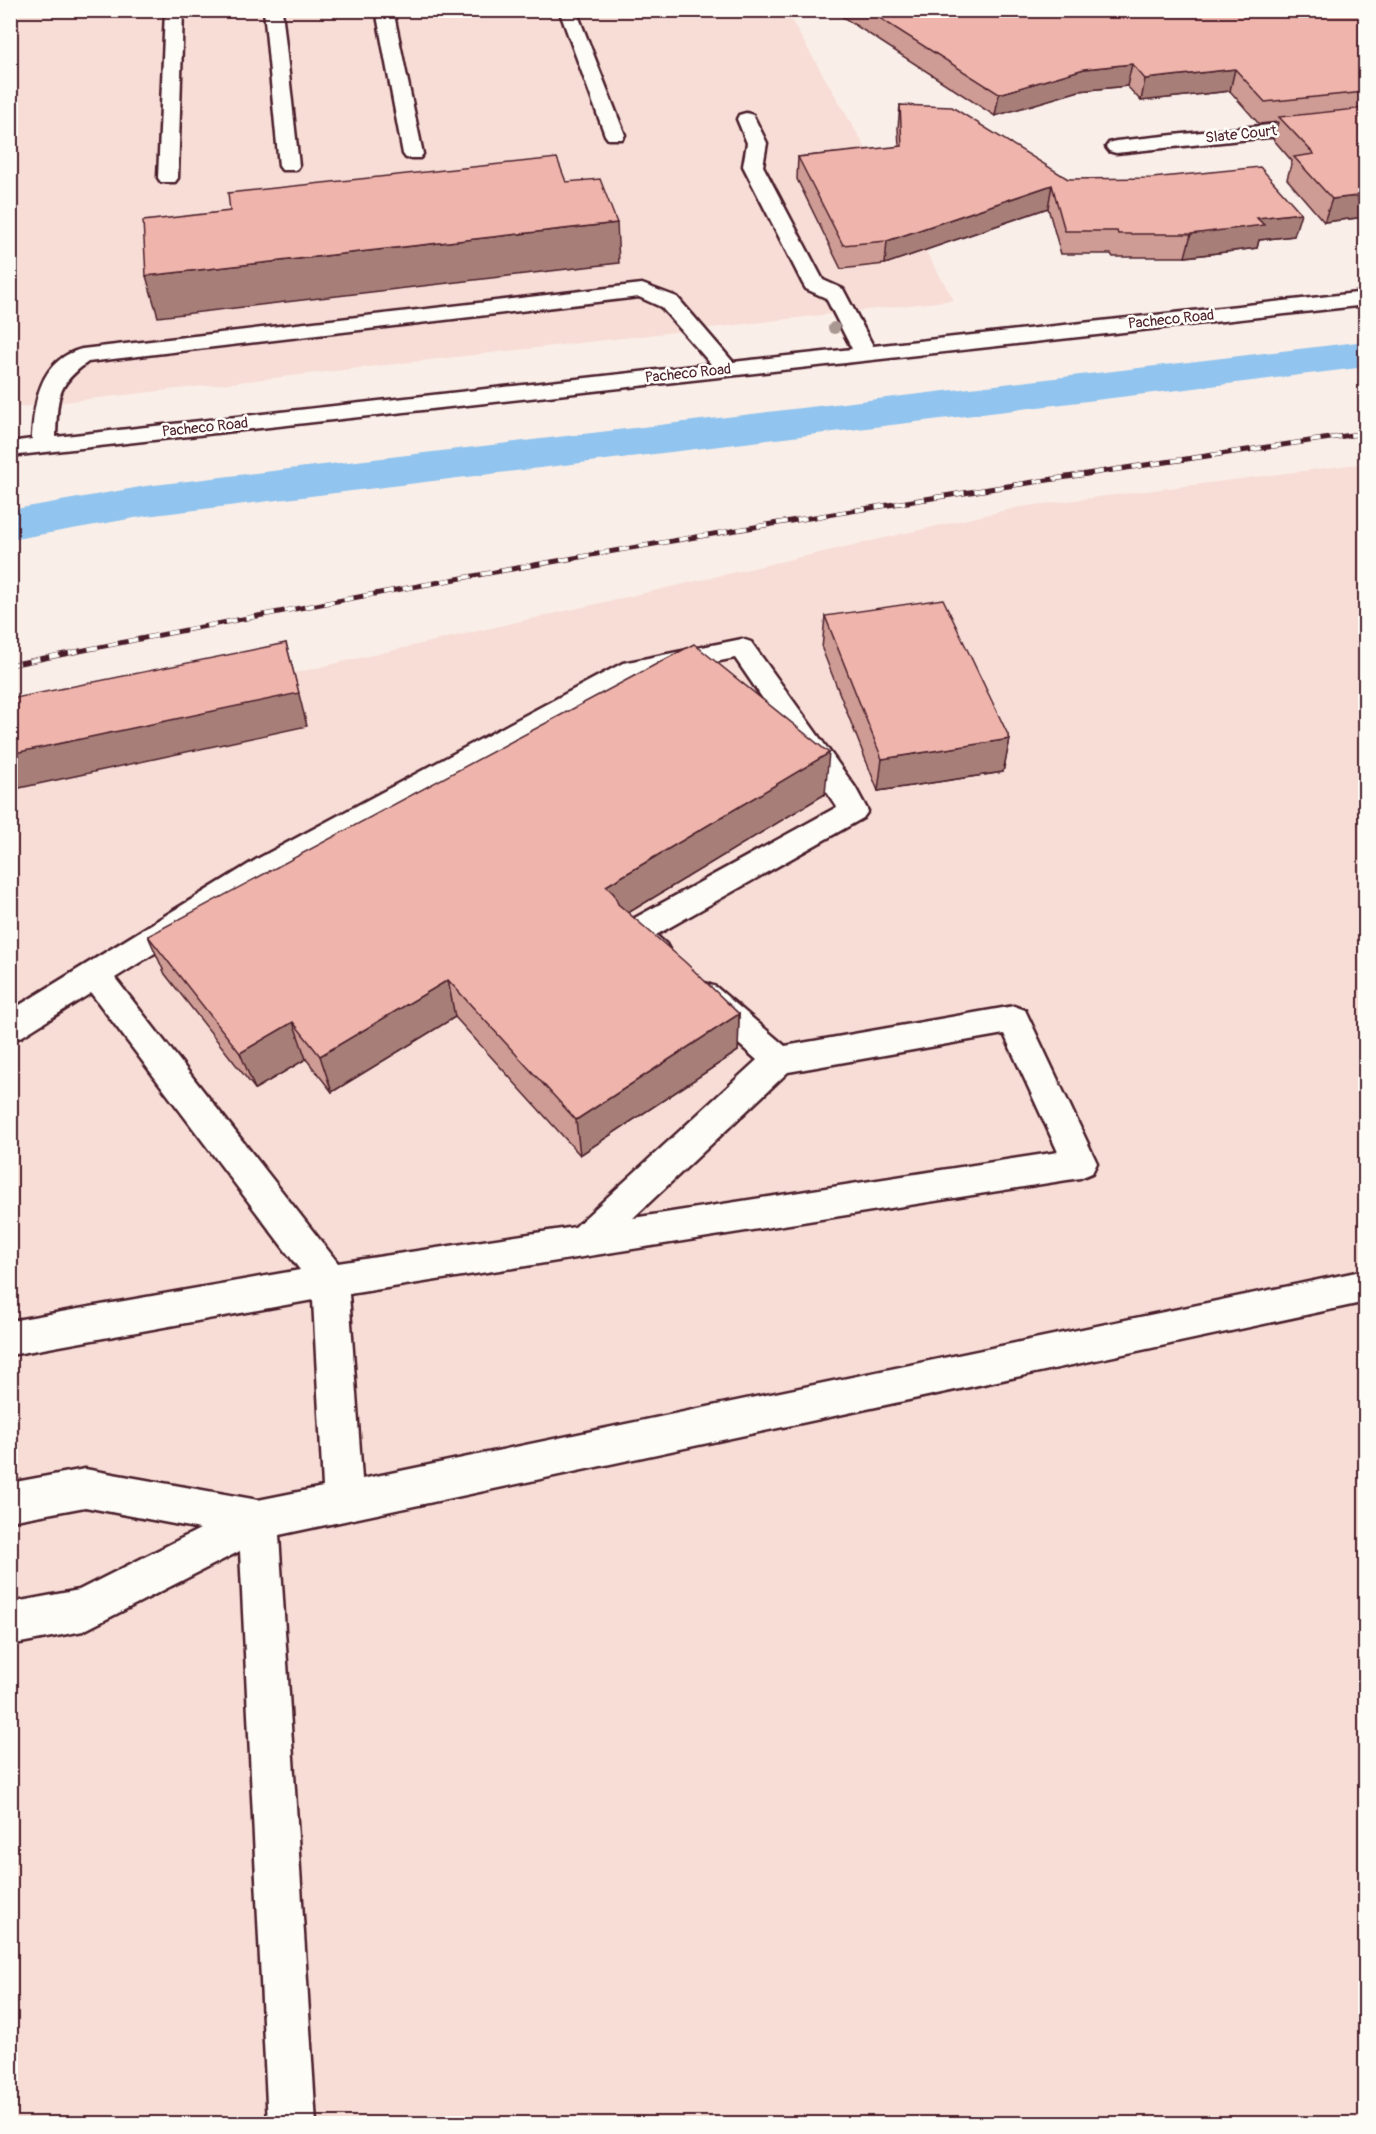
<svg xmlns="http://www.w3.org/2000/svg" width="1376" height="2134" font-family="Pangolin,sans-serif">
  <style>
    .built { fill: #f7ddd6 }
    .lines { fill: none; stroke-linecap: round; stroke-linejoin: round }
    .canal { fill: #91c4ee; fill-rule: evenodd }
    .minor-casing { stroke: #4a1f2b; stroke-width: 5 }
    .minor { fill: #fdfcf7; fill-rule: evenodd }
    .rail-casing { stroke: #4a1f2b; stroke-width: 5 }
    .rail { stroke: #fdfcf7; stroke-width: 4; stroke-dasharray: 10; stroke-linecap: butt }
    .tree { fill: #a99892 }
    .wall { fill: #ce9c94; stroke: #4a1f2b; stroke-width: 1.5 }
    .shaded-wall { fill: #a77f78; stroke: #4a1f2b; stroke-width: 1.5 }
    .building { fill: #efb5ac; stroke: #4a1f2b; stroke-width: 1.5 }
    .labels { text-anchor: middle; stroke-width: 5; stroke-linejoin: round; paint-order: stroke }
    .far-street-label { font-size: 15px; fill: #4a1f2b; stroke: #fdfcf7 }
  </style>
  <rect width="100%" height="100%" fill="#faeee8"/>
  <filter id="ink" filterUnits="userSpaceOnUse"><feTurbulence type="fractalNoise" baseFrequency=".0167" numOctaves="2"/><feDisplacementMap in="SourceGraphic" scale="12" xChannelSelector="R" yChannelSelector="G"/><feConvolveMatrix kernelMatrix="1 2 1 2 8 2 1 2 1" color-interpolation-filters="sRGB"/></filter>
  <g filter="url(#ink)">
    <!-- built -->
    <g class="built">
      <path d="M10,11H786L954,300L11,408Z"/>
      <path d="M1365,463V2123H11L10,738L1020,507Z"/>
    </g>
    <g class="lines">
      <!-- canal -->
      <path class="canal" d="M1366,341V367L146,516L10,540V510L146,486Z"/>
      <!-- minor casing -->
      <g class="minor-casing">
        <g id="minor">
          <path d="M165,10H183L178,178L175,182H161L158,178Z"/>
          <path d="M264,10H282L299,166L296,170H282L279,166Z"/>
          <path d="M376,10H393L423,154L420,158H406L403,154Z"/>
          <path d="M559,10H576L625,135L622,139H608L605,135Z"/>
          <path d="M746,113L753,115L767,143L763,166L823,280L843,289L873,346L1366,292V305L10,456V442L32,439C34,403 39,360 82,349L642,284L677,297L733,362L852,349L826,298L806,289L803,284L743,166L747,143L737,119L739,115ZM639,297L661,307L711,364L56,437C58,398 55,386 88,362Z"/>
          <path d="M1366,115V127L1116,153L1109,151L1106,147L1109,143L1116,141Z"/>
          <path d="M742,639L751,642L855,787L868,811L863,818L656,935L666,944L671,953L666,962C645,968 627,951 618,933L622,925L837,807L735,658L640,677L281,874L115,978L338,1263L575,1227L757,1060L694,1005L689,996L694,987L705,983L716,987L785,1046L1014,1006L1025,1010L1097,1163L1092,1173L1080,1178L349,1294L362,1479L1366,1270V1302L279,1535L316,2124H268L240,1551L83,1631L10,1645V1603L79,1590L200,1529L85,1507L10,1521V1483L85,1469L258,1500L323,1487L313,1300L10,1355V1321L300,1270L91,993L21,1037L10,1041V1011L259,858L623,663ZM1004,1034L1058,1152L633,1218L788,1072Z"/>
        </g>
      </g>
      <!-- minor -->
      <use href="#minor" class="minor"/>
      <!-- rail casing -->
      <g class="rail-casing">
        <path id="rail" d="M10,665C460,573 911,497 1366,433"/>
      </g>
      <!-- rail -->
      <use href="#rail" class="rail"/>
    </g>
    <!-- trees -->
    <circle class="tree" cx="834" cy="328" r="6"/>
    <!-- wall -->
    <g class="wall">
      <path d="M832,10H1365V217L1324,222L1287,179L1292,161L1273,139L1278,122L1259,124L1230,91L1141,101L1127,86L1079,91L995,116Z"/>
      <path d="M900,105L1068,179L1294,236L1259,240L1257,248L1185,257H1113L1111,254H1061L1048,208L885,264L841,269L797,179L798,157L899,147L898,128Z"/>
      <path d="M825,616L1010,739L1003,772L878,791L822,649Z"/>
      <path d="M825,794L628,913L739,1014L738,1051L580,1155L455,1017L332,1092L306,1059L255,1089L165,974L148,936Z"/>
    </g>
    <!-- shaded-wall -->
    <g class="shaded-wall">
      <path d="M1132,64L1127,86L1079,91L995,116L999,94L1084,69Z"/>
      <path d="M1235,69L1230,91L1141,101L1145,79Z"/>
      <path d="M1052,185L1048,208L885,264L887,241Z"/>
      <path d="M1365,195V217L1324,222L1332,199Z"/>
      <path d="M1301,213L1294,236L1259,240L1257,248L1185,257L1191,234L1257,218Z"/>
      <path d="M617,223L619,263L158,317L146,276Z"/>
      <path d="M286,643L307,726L10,790V754Z"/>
      <path d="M1010,739L1003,772L878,791L882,759Z"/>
      <path d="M829,753L825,794L608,925L606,886Z"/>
      <path d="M448,980L455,1017L332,1092L320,1056Z"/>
      <path d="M739,1014L738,1051L580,1155L576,1120Z"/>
      <path d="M293,1022L306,1059L255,1089L240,1053Z"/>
    </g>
    <!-- building -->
    <g class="building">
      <path d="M867,10H1365V92L1265,102L1235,69L1145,79L1132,64L1084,69L999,94Z"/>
      <path d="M900,105L952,107L1068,179L1152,178L1260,167L1301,213L1257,218L1264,225L1191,234H1118L1117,231H1065L1052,185L887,241L843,245L798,157L902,146Z"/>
      <path d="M1365,108V195L1332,199L1294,157L1314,154L1279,117Z"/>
      <path d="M557,158L566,182L600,179L617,223L146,276L143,221L230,211L228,193Z"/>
      <path d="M943,599L1010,739L882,759L825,616Z"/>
      <path d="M286,643L299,693L10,754V699Z"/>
      <path d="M694,644L829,753L606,886L614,894L618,904L685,962L739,1014L576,1120L448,980L320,1056L293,1022L240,1053L148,936Z"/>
    </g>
  </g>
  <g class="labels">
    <!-- far-street labels -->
    <g class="far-street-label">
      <text transform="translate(1241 134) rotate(-6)" y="5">Slate Court</text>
      <text transform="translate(1171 319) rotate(-6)" y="5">Pacheco Road</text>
      <text transform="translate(688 373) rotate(-6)" y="5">Pacheco Road</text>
      <text transform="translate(205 427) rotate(-6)" y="5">Pacheco Road</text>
    </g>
  </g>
  <!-- margin -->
  <rect width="1376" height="2134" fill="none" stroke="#fdfcf7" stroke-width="36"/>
  <rect x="18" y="18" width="1340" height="2098" fill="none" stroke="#4a1f2b" stroke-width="2" filter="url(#ink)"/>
</svg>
